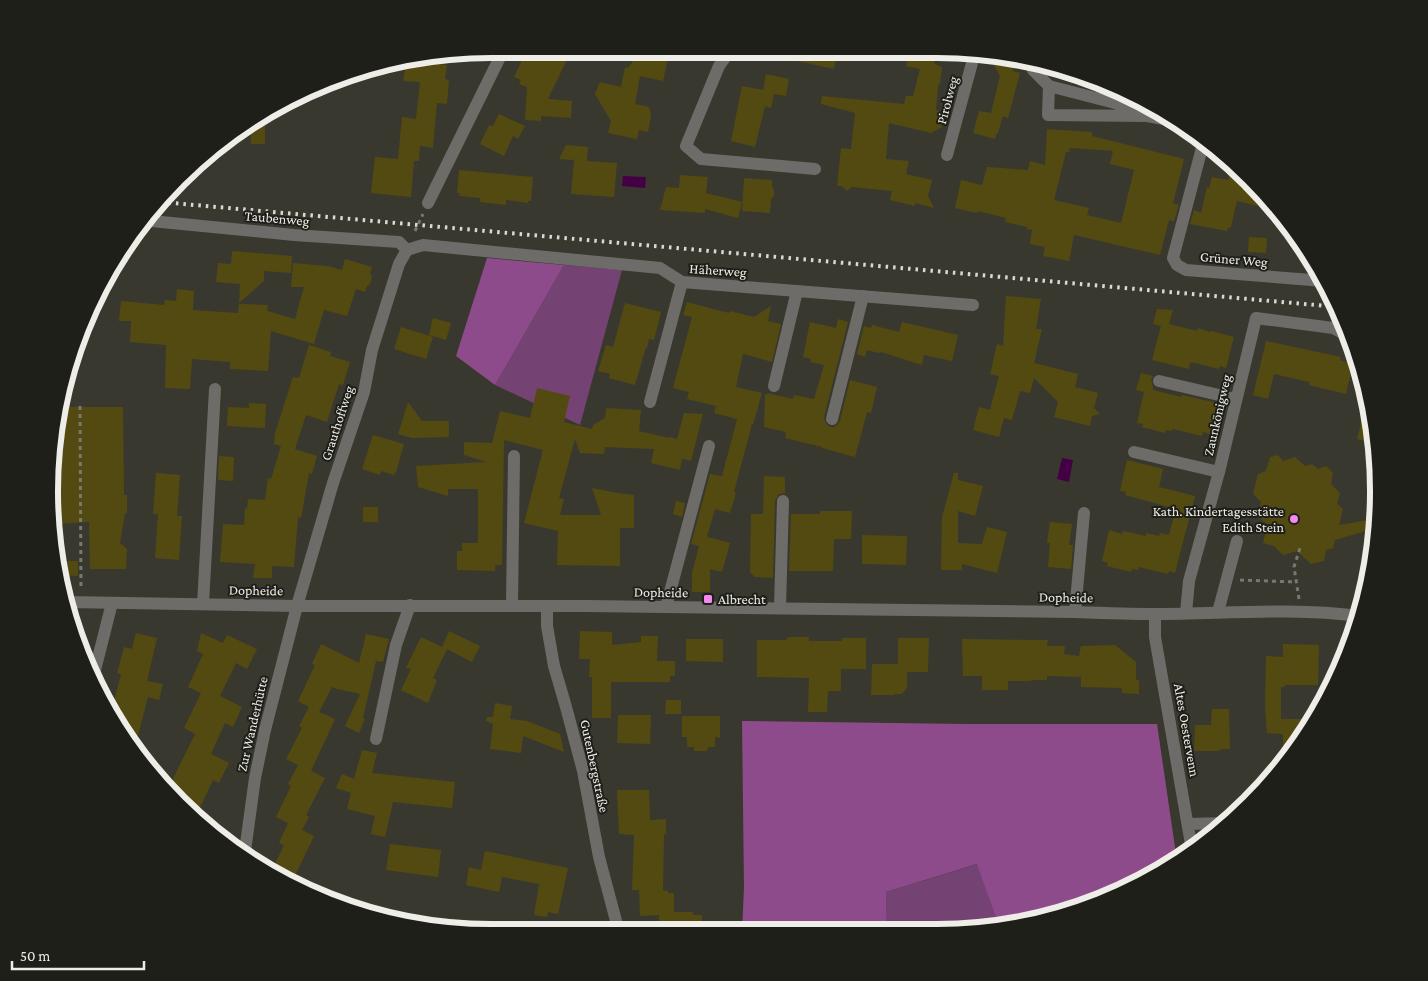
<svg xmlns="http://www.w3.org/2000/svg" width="1428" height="981" font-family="'Crimson Pro',serif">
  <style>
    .green { fill: #754373 }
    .forest { fill: #8e4b8b }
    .water { fill: #404 }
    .building { fill: #534a12; fill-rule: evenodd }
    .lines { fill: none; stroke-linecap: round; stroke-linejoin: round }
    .path { stroke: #79786f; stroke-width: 3; stroke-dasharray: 4 4; stroke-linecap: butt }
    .minor { stroke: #6d6c68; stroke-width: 12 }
    .rail { stroke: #dad9d2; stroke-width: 4; stroke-dasharray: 2.5 5; stroke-linecap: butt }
    .poi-dot { fill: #f489f0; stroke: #1f1f1a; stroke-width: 2 }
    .labels { text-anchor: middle; stroke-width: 4; stroke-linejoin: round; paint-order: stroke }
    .street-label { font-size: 14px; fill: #eeede7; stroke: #1f1f1a }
    .poi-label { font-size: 14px; fill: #eeede7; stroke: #1f1f1a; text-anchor: end }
    .rim { fill: none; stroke: #eeede7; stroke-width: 6 }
  </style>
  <rect width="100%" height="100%" fill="#39382e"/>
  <!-- green -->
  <g class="green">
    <path d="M564,265L622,270L580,425L495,385Z"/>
    <path d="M978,864L996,918L1019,924L938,932H887L886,892Z"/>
  </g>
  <!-- forest -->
  <g class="forest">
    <path d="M487,258L564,265L495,385L456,356Z"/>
    <path d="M742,721L965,724H1157L1177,861L1107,899L1024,924H1019L996,918L977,864L886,892L887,932H742L744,887Z"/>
  </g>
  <!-- water -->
  <g class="water">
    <path d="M623,176L646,177L645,188L622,186Z"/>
    <path d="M1062,458L1073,460L1069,482L1057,479Z"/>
  </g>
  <!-- building -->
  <g class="building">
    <path d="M540,49H572L548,99L572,101L571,118L541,116V121L525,120L527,87L519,84L521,80L514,77L525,54L535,59Z"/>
    <path d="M642,49H646L645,54L647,55L648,49H670L663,81L640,76L635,104L646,106L650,109L651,116L648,132L639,130L637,139L608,133L611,121L595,94L600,82L621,87L625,67L628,68Z"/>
    <path d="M771,49H838L834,69L770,55Z"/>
    <path d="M911,49H929L935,64L942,67L940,84L938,85L936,110L940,111L938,121L942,127L931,133L889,123L886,159L909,161L906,174L932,180L928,196L934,208L915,203V206L890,200L892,191L852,187L847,191L842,186H837L841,148L851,149L855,113L821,104L822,96L904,104L906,96H913L920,69L906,66Z"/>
    <path d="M987,54L1016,56L1013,71L1020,73L1008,118L1003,116L998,133L996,135L995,139L973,133L979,111L991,113L1000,76Z"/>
    <path d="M413,61L447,65L445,79L449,80L447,104L437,103L433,148L420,146L419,161H414L411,197L371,193L375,157L398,159L402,117L416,119L420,82L403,81L406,63Z"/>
    <path d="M766,74L789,79L786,96L774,94L771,108L765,106L755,147L731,141L742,86L763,90Z"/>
    <path d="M499,114L525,126L518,139L513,136L504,156L480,144L489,125L493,126Z"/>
    <rect x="251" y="122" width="14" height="22"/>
    <path d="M1047,129L1092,132V136L1184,159L1173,203L1179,205L1174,221L1169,220L1160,255L1074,235L1069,261L1043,256L1045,247L1030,244L1032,230L1027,229V227L1005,222L1006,218L978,211L977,213L955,208L961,180L982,185L987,167L1028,170L1030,161L1045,165ZM1070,148L1113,151L1110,164L1134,170L1121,223L1087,215L1089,208L1054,200L1066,152H1069Z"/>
    <path d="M566,145L588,147L587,161L617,163L614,197L571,194L574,160L559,159Z"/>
    <path d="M1232,165L1250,178L1276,210L1237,201L1231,227L1228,228L1227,231L1190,224L1194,210L1201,213L1207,187L1209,188L1212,177L1228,180Z"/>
    <path d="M459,170L533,177L531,201H528V203L506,200V205L480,202V198L459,196L460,194L457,193Z"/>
    <path d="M680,175L708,177L706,193L742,202L738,218L705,209V213L660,210L666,187L679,188Z"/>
    <path d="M744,178L772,180V187L774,190V196L771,199L770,213L742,211Z"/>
    <path d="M1249,237L1267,238L1266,253L1248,252Z"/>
    <path d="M232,251L292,256L291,273L264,271V281L239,303L240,284L216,282L218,263L231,264Z"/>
    <path d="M345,259L372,267L370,273L372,277L370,284L367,286L365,292L356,289L347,316L324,310L314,344L271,331L268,371L230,369V362L192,359L190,389L165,388L166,345L130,342L131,321H119L121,301L164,305L165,300L176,301L177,289L194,291L193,310L238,313L239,304L268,305L267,311L295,319L304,287H291L293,263L327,266L342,270Z"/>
    <path d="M1006,296L1041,299L1036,329H1042L1034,363L1078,374L1075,387L1098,393L1094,408L1100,414L1092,416L1090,426L1054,417L1058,402L1034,378L1030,393L1020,391L1012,420L1004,418L999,437L973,430L979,407L990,410L999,376L990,374L997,344L1003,346Z"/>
    <path d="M687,302L729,313L730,311L754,317L771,306L768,321L781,324L772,362L743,354L736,387L762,393L753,425L752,424L734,492L736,493L730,513L715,509L707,537L730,543L722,572L710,569V592H692V573L699,546L691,544L710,474L722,476L737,419L714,413L716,406L687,399L689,392L673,388L692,317L683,315Z"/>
    <path d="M625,303L661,312L654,340L649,339L647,348L646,347L635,385L609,378L610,374L598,371L606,345L613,347Z"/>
    <path d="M1157,309L1173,310L1169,324L1197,331L1198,328L1210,332L1211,331L1234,337L1226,368L1220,366L1219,369L1190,362L1189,369L1152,360L1161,326L1153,324Z"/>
    <path d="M433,318L451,323L446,340L429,335Z"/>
    <path d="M838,319L848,322L824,417L826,424L830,427H834L837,425L840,421L850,380L877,387L871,413L867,412L855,457L822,448V447L785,438L786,432L764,427L765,394L767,395V393L793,399L794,395L814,399L824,365L810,362L811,359L803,357L810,322L836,328Z"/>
    <path d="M902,322L958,335L952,361L924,355L922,365L881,352L879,353L867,350L865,357L857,354L864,326L871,328L872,325L899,332Z"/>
    <path d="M401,327L433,337L426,359L394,349Z"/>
    <path d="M1266,341L1341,357L1340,360L1353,364L1346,394L1309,385V382L1274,374L1268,399L1253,395Z"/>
    <path d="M309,345L331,352L330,356L350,362L343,385L339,384L327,422L306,415L295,449L317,456L312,474L309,473L301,518L298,517L294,567L272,566V578H253L255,564L220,562L223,524L244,525L245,508L247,509L248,499L265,500L268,478L271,479L281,446L274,444L275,433L293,377L299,378Z"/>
    <path d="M1141,373L1153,376L1151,380L1153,387V390L1181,397L1182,395L1217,403L1210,434L1203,432L1202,436L1173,429L1172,431L1166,430L1165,433L1142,427L1143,424L1137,423L1144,392L1136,390Z"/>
    <path d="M537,388L570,396L564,422L592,429L593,425L605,418L606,408L641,410L639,431L669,438V437L677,439L684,413L703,414L691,461L682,459L680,470L651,463L654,449L605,447L604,454L580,453L575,439L559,498L564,499L560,515H601L592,488L618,493L634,495V528H620V566L557,565L558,531L524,523L543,450L504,440L502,565H495V571L457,570V551H462V543H478V489H448V496L418,487L416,466L486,462L464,455V442L492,443L500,411L530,418Z"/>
    <path d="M1368,395L1371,404L1375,444L1357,439Z"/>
    <path d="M408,402L422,421H449V437L412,438L398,434Z"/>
    <path d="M249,403L266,404L265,428L227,426L228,407L249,408Z"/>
    <path d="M62,407H123L124,495H127V513H125L120,543L127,549L126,569H90L89,522L54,524L50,461Z"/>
    <path d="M373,435L404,444L396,472L394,475L381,471L380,475L362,469Z"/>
    <path d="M1278,455L1283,461L1295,457L1305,466L1312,464L1318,469L1326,466L1333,473L1331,484L1340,493L1337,504L1343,509L1339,525L1374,519L1376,528L1335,540L1333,548L1326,550L1324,561L1311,564L1297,551L1283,555L1274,546L1263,543L1267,525L1258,516L1261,502L1253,494L1258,474L1266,471L1270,457Z"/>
    <path d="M219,456L234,457L233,481L218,480Z"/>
    <path d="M1127,460L1163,469L1159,487L1195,496L1175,573L1169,571L1168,574L1139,567L1138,570L1132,569L1131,572L1107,566L1108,563L1102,561L1109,530L1122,534L1123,531L1146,536V533L1159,536L1160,533L1169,535L1176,509L1125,495L1126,492L1120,491Z"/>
    <path d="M156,473L180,475L177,516H182L179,560L155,558L158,514H153Z"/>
    <path d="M954,473H958V480L983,486L975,516L958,511V543L982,544L987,527L1007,532L997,573L962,564V570H941L942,517Z"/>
    <path d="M764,476L785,477V493L779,494L775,501L773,578L755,577L750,572L751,514H763Z"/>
    <path d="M676,501L685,503L682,517L673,514Z"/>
    <rect x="363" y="507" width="15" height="15"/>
    <path d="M820,511H852L851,539H834L833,571H789L791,514H820Z"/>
    <path d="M1050,522L1072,524L1069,545H1073L1071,569L1048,567L1050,543H1047Z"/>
    <path d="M862,535L907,536L906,565L862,564Z"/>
    <path d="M56,561H78V576L57,575Z"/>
    <path d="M449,631L480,646L472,662L447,649L433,678L437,680L428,703L401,690L411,669L406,668L421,637L442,647Z"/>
    <path d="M580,631L612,632V645L641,642V636H658L657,661H675V676H670V682H611V718H592V677H589L590,659H579Z"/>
    <path d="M136,633L157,638L147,681L163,684L159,700L148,697L135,747L111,716V713L121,674L117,673L124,647L132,649Z"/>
    <path d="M201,633L223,643L227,635L257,649L247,669L236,663L220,696L242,707L233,727L225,723L211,754L229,763L219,783L213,780L196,816L178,803L168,789L195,734L184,728L201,693L188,687L203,654L197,651Z"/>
    <path d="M366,634L389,639L383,662L376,661L363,718L365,719L359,733L345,726L360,694L337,689L332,687L319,712L335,719L311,771L325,778L306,815L309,817L302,830L314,836L291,884L272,870L284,845L279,843L288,823L276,817L291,786L288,784L298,765L286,759L302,728L299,726L309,707L298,701L315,665L312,664L321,644L359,663Z"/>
    <path d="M789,637H809V641H842V638H866V669H841V691H828L827,712H808L809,678L757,677V640H786Z"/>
    <path d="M898,638H929L928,672H907V688L902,694H894V695H871L872,664H898Z"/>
    <path d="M686,639H723V662L686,661Z"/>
    <path d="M962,639L1048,640L1047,646H1065L1064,654L1079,656L1081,646L1115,645L1136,662V680H1139V694L1122,693V688L1081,687V677L1047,676V680H1031V681H1008V690H982V676H963Z"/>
    <path d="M1283,644L1319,645L1318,685H1285V687H1281V719H1307L1308,731L1291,753L1283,752V734L1267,733L1265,706L1266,656L1283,657Z"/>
    <path d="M666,700H681V714H665Z"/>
    <path d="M495,703L512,706L510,719L527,721L560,734L564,752L523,736L521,753L490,749L493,724L486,721L487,717H493Z"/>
    <path d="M1212,709H1229L1230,749H1221L1220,751H1194L1195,725H1211Z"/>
    <path d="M618,715H651L650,744L617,743Z"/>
    <path d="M682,716H720V738L715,737V747H708L707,751H694V747H687V737H682Z"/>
    <path d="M362,750L377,753L372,773L455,782L452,808L393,802L385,837L371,834L375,816L347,809L351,793L336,788L342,774L354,779Z"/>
    <path d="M617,790H649L650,820L666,819V834H664L663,890L668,891V893H674V912H693V915H702V932H659V915L640,916L639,890H632L634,835L619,834Z"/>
    <path d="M390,844L441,850L438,877L386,870Z"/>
    <path d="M485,851L568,868L558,914L548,912L547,917L534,915L539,884L502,877L499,892L466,885L469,867L481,870Z"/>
  </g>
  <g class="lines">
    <!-- path -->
    <g class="path">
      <path d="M415,231L423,214"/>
      <path d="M80,406L81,589"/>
      <path d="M1240,580L1296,582"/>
      <path d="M1299,599L1294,567L1300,548"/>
    </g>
    <!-- minor -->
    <g class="minor">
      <path d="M731,49L719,66L686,146L701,159L815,169"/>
      <path d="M1036,61L1033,70L1049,86L1048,115L1147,116"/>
      <path d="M1049,86L1115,103L1147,116L1169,120"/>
      <path d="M1203,144L1173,258L1177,265L1186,270L1324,281"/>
      <path d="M947,155L975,52"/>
      <path d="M428,203L504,49"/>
      <path d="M141,220L294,235L399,242L407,250"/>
      <path d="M407,250L423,245L660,268L682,282L973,305"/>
      <path d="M1159,381L1236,399"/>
      <path d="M774,386L797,291"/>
      <path d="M650,402L682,282"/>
      <path d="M832,419L863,296"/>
      <path d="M1134,452L1219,472"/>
      <path d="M67,602L297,606H586L1075,612C1102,613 1129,614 1155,614C1223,614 1291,607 1359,616"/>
      <path d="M203,604L215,389"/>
      <path d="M512,605L514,456"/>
      <path d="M547,606V626L554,666L566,707L583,771L599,857L619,932"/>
      <path d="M666,607L709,446"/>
      <path d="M780,608L783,501"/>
      <path d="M1075,612L1084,513"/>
      <path d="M1218,612L1237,541"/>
      <path d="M1186,613L1189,581L1219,472L1256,318L1333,328L1350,337"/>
      <path d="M1155,614V637L1192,850"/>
      <path d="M94,674L112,603"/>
      <path d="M376,739L396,645L410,605"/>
      <path d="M1188,824L1226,823"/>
      <path d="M245,851L255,778L265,730L297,606L333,483L364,392L372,350L399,264L407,250"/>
    </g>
    <!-- rail -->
    <path class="rail" d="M161,202L1338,307"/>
  </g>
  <!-- markers -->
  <g class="poi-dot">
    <circle cx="1294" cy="519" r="5"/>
    <rect x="703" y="594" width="10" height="10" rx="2.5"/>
  </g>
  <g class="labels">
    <!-- street labels -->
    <g class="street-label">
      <text transform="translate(947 100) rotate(-75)" y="5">Pirolweg</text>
      <text transform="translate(277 218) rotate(5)" y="5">Taubenweg</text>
      <text transform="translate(1234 259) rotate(5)" y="5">Grüner Weg</text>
      <text transform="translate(718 270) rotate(4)" y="5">Häherweg</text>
      <text transform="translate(1217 415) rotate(-77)" y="5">Zaunkönigweg</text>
      <text transform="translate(337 423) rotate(-72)" y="5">Grauthoffweg</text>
      <text transform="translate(256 590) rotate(1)" y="5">Dopheide</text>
      <text transform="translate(661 592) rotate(1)" y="5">Dopheide</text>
      <text transform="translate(1066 597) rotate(1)" y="5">Dopheide</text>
      <text transform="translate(252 724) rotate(-77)" y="5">Zur Wanderhütte</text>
      <text transform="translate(1187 730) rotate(80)" y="5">Altes Oestervenn</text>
      <text transform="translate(595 766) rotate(78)" y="5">Gutenbergstraße</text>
    </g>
    <!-- poi labels -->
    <g class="poi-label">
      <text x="1284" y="516">Kath. Kindertagesstätte<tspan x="1284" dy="16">Edith Stein</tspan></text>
      <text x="718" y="604" text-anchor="start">Albrecht</text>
    </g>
  </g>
  <!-- crop -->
  <path d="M0 0H1428V981H0ZM491 58H937A433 433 0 0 1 1370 491V491A433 433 0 0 1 937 924H491A433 433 0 0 1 58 491V491A433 433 0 0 1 491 58Z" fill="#1f1f1a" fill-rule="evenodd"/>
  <path class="rim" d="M491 58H937A433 433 0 0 1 1370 491V491A433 433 0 0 1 937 924H491A433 433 0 0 1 58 491V491A433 433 0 0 1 491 58Z"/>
  <!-- scale -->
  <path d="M12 961v8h132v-8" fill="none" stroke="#eeede7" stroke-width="2.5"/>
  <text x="20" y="961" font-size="15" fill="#eeede7" stroke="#1f1f1a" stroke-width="4" paint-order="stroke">50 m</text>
</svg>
